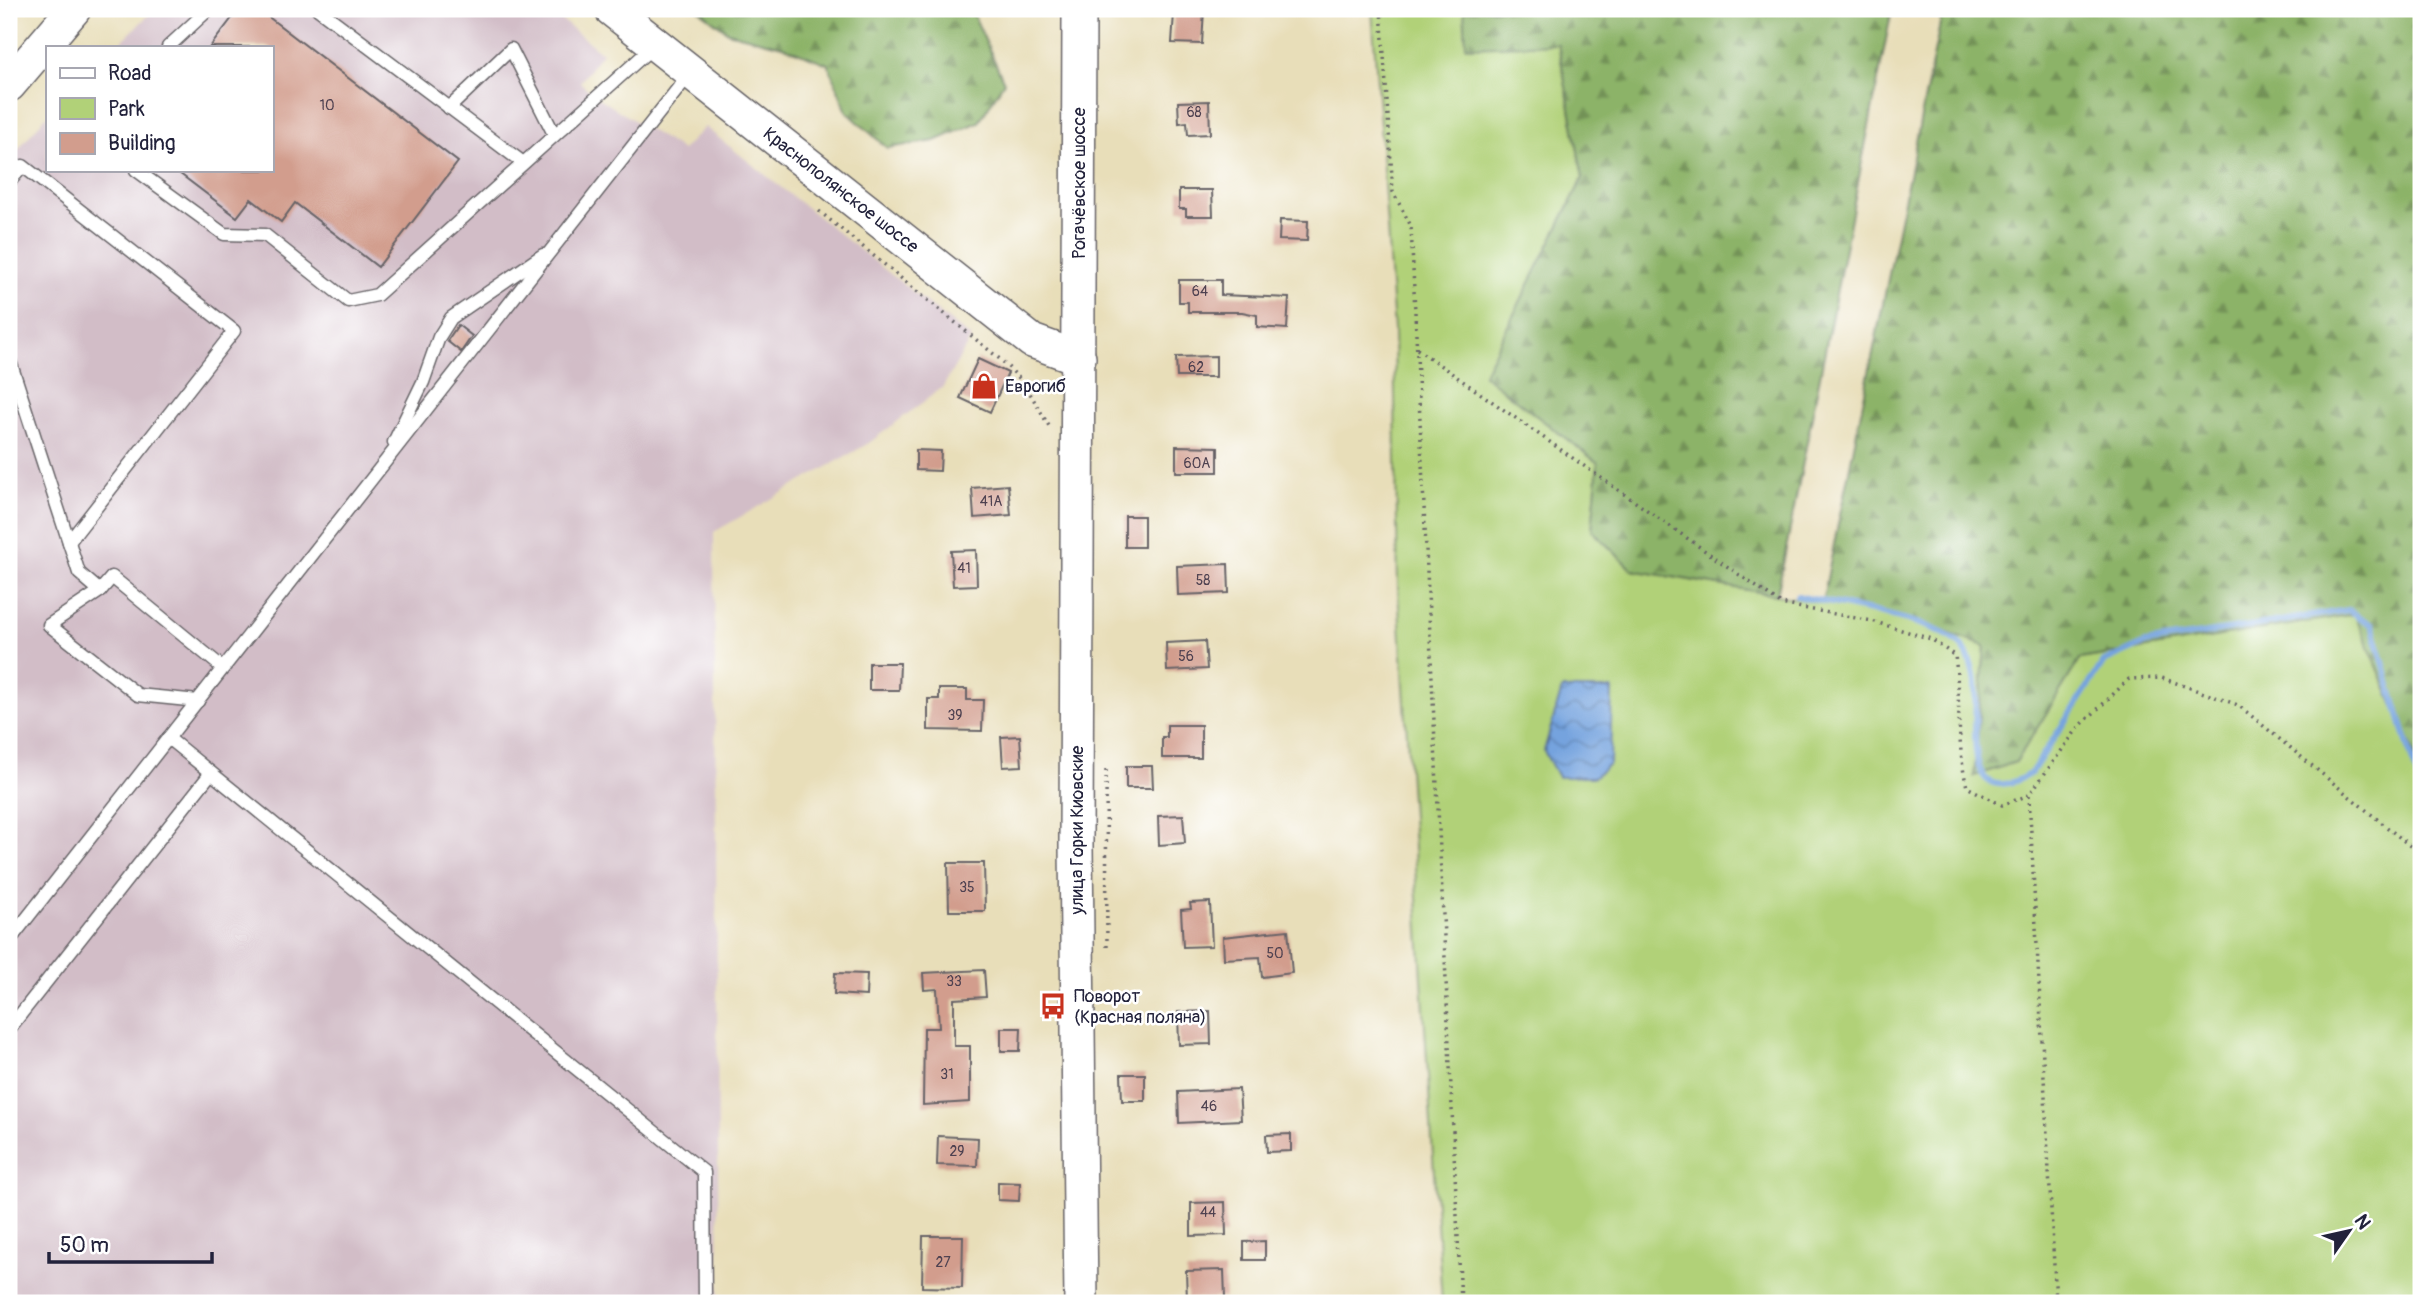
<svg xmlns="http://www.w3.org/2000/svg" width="2430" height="1312" font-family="Pangolin,sans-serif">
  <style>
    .industrial { fill: #d2bdc7 }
    .green { fill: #b1d178; stroke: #6a7a5a; stroke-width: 2 }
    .forest { fill: url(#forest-firs); stroke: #576a52; stroke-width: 2 }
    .water { fill: url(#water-waves); stroke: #4b628c; stroke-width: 2 }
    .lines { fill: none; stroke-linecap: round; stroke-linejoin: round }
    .stream { stroke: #74a3de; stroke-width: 6 }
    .building { fill: #d29d8d }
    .lane-casing { stroke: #676467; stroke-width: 15 }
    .secondary-casing { stroke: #676467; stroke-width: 36 }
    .path { stroke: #676467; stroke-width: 3.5; stroke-dasharray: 2 5; stroke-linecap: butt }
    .lane { stroke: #fff; stroke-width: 12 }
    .secondary { stroke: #fff; stroke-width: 33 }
    .labels { text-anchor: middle; stroke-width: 5; stroke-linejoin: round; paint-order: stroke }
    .number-label { font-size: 14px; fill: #4e4150 }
    .street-label { font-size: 18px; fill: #22223b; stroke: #fff }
    .poi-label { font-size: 18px; fill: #22223b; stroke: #fff; text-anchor: start }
  </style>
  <defs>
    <pattern id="forest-firs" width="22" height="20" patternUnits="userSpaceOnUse" patternTransform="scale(1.75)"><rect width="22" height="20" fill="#8cb368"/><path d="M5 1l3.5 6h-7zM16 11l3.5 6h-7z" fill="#729157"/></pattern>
    <pattern id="water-waves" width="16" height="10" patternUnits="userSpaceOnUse" patternTransform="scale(1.75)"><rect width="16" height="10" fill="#74a3de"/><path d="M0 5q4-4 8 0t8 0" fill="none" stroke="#5f84b5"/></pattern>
  </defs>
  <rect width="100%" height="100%" fill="#fff"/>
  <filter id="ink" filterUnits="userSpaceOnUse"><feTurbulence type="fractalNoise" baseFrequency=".0143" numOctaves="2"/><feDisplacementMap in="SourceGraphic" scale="14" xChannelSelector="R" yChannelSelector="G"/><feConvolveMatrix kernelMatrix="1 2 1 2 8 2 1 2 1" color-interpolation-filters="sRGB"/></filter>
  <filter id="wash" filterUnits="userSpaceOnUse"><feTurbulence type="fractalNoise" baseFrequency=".00686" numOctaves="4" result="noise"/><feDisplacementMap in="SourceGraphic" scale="28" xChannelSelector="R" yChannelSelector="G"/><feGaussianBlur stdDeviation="1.57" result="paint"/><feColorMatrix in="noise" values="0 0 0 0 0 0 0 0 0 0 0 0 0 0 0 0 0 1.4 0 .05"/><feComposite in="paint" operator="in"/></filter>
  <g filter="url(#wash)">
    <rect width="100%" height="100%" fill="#e8deb9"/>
    <!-- industrial -->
    <path class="industrial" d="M155,9H548L602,53L580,82L595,96L682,150L705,127L971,338L943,387L869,443L714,532L719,1303H9V160L47,115V170H271V47H116Z"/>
    <!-- green -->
    <path class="green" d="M1372,9H1464L1467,47L1558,43L1583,178L1484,375L1598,463L1592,530L1632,570L1897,616L1985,646L1974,776L2016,762L2080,659L2355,614L2421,769V1303H1442L1398,590L1394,330Z"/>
    <!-- forest -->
    <g class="forest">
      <path d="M698,9H971L1004,82L979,122L935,141L887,148L847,112L828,64L782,46L728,32Z"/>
      <path d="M1464,9H1892L1777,595L1632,570L1592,530L1598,463L1483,375L1583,178L1558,44L1466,47Z"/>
      <path d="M1943,9H2421V769L2355,614L2080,659L2016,762L1974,776L1985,646L1897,616L1822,603Z"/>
    </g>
    <!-- water -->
    <path class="water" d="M1562,689H1612L1610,763L1594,777H1558L1544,751Z"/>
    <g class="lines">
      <!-- stream -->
      <path class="stream" d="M1797,596C1833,604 1945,620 1964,649C1986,684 1968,729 1979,766C1987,794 2014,784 2031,773L2104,662L2146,643L2348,610L2372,625L2421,789"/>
    </g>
    <g id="blocks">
      <!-- building -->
      <g class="building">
        <path d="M239,9H258L458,162L378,267L295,203L281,222L251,199L237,217L175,170H271V47H210Z"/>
        <path d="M1180,9H1204L1202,44L1172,43L1174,13H1179Z"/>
        <path d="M1209,101L1210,134L1188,135L1187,122L1179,123L1178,102Z"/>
        <path d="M1179,190H1212L1213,216H1186V209H1179Z"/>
        <path d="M1280,220L1308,221L1307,241L1279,240Z"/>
        <path d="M1179,280H1221V295L1289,298L1287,329L1257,327V315L1242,312H1188V302H1179Z"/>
        <path d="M458,325L472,336L461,352L447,341Z"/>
        <path d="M1216,356V377H1177L1176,357Z"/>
        <path d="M978,359L1008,373L990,412L960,398Z"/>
        <path d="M1176,446L1218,447V472H1176Z"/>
        <path d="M916,450L941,451L940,471L916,470Z"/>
        <path d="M1008,485L1011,515L974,518L972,488Z"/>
        <rect x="1125" y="516" width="19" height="31"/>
        <path d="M976,550L977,585L953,586L951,551Z"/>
        <path d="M1228,564L1229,593L1178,595L1177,566Z"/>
        <path d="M1205,641L1207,669L1167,671L1166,643Z"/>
        <path d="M869,663H900L899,690H869Z"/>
        <path d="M939,689H967V700H983L982,731L928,730V699H939Z"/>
        <path d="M1167,725H1201V758H1162V737H1167Z"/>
        <path d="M1020,736L1022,766L1003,767L1001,737Z"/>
        <path d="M1126,766H1152L1153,788H1126Z"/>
        <path d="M1183,815L1185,843L1159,845L1158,816Z"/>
        <path d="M948,863H984L985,911H949Z"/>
        <path d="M1210,902L1212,946L1183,947L1181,910L1191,909L1190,903Z"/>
        <path d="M1288,930L1292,973L1262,977L1260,957L1224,959L1223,937Z"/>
        <path d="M984,970L986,997L954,999V1046H970V1102L923,1105L924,1028H939L937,989L924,990L923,973Z"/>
        <path d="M835,973L867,974L866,996L834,994Z"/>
        <path d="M1210,1011L1211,1044L1179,1045L1178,1012Z"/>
        <path d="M1001,1028H1021L1020,1051H1001Z"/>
        <path d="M1121,1074H1145V1101H1122Z"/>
        <path d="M1239,1089L1241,1120L1179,1123L1178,1092Z"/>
        <path d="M1291,1134V1151L1267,1152L1266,1135Z"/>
        <path d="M938,1136L978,1138L977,1166L937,1165Z"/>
        <path d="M998,1182L1020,1183L1019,1201L998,1200Z"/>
        <path d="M1225,1202L1226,1235L1191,1236V1203Z"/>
        <path d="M923,1236H963L962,1288L922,1287Z"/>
        <path d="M1265,1241V1260H1244V1242Z"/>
        <path d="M1224,1270L1225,1298L1187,1299L1186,1271Z"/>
      </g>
    </g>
  </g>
  <g filter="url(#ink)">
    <use href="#blocks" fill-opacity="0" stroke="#676467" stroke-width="2"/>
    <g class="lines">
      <!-- lane casing -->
      <g class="lane-casing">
        <g id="lane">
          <path d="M318,9L522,162"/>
          <path d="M168,47L209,9"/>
          <path d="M449,108L511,49L554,134"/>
          <path d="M136,170L224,234L265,235L348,301L377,295L656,44"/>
          <path d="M9,182L23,166L234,331L69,542"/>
          <path d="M9,358L79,573L100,591"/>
          <path d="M394,442L423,382L439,337L451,318L543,255"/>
          <path d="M198,701L138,695L49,625L100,591L112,577L223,668"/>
          <path d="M168,738L704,1172L705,1303"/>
          <path d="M9,941L691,72"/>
          <path d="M9,1029L211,773"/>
        </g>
      </g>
      <!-- secondary casing -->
      <g class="secondary-casing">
        <g id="secondary">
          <path d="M611,9L1032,341L1079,358"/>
          <path d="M1079,9L1076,845L1081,1303"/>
          <path d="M9,85L74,9"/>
        </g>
      </g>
      <!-- path -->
      <g class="path">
        <path d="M575,9L584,17"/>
        <path d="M1381,9L1393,192L1411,226L1461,1303"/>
        <path d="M819,211L1001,360L1024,383L1049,426"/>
        <path d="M1417,349L1781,604L1872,621L1931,639L1955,656C1961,700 1956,744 1967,787L2002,805L2029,795L2078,728L2129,679L2162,678L2238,705L2421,855"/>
        <path d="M1106,770L1107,948"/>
        <path d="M2029,795L2056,1303"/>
      </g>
      <!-- lane -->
      <use href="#lane" class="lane"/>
      <!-- secondary -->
      <use href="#secondary" class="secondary"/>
    </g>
  </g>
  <!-- icons -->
  <defs>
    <g id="shop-bare" transform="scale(2.1)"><path d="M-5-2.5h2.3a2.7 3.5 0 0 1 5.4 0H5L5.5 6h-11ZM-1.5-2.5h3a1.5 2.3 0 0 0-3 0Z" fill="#c8321e" stroke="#fff" stroke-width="2.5" paint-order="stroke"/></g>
    <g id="bus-bare" transform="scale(2.1)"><path d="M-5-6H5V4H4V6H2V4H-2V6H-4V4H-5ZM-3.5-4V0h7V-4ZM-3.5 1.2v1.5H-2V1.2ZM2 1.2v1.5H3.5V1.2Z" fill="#c8321e" stroke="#fff" stroke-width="2.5" paint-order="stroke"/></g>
  </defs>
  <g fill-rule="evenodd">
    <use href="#shop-bare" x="984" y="386"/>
    <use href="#bus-bare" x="1053" y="1006"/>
  </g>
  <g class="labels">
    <!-- number labels -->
    <g class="number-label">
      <text x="327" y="110">10</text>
      <text x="1194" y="117">68</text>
      <text x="1200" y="296">64</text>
      <text x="1196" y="372">62</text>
      <text x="1197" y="468">60А</text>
      <text x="991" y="506">41А</text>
      <text x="964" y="573">41</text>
      <text x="1203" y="585">58</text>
      <text x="1186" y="661">56</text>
      <text x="955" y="720">39</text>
      <text x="967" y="892">35</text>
      <text x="1275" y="958">50</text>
      <text x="954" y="986">33</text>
      <text x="947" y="1079">31</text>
      <text x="1209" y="1111">46</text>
      <text x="957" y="1156">29</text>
      <text x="1208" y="1217">44</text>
      <text x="943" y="1267">27</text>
    </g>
    <!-- street labels -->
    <g class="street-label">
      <text transform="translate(1079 183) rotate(-90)" y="6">Рогачёвское шоссе</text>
      <text transform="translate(841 190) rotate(38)" y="6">Краснополянское шоссе</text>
      <text transform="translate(1077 830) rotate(-90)" y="6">улица Горки Киовские</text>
    </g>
    <!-- poi labels -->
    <g class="poi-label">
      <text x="1005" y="392">Еврогиб</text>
      <text x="1074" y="1002">Поворот<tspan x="1074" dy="21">(Красная поляна)</tspan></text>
    </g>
  </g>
  <!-- margin -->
  <rect width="2430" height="1312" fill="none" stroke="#fff" stroke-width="35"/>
  <!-- legend -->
  <rect x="46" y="46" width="228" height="126" fill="#ffffff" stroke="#a7a7b1" stroke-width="2"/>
  <rect x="60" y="68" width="35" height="10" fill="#ffffff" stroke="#a7a7b1" stroke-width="2"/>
  <text x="108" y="80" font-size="21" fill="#22223b">Road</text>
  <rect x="60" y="98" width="35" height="21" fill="#b1d178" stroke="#a7a7b1" stroke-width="2"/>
  <text x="108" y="116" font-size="21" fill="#22223b">Park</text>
  <rect x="60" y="133" width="35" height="21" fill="#d29d8d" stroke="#a7a7b1" stroke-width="2"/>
  <text x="108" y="150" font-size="21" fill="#22223b">Building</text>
  <!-- north arrow -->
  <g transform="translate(2349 1231) rotate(56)" stroke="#ffffff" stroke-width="5" paint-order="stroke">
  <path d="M0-5L12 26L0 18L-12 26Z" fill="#22223b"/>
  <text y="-10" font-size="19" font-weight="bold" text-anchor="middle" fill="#22223b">N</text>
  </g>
  <!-- scale -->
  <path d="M49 1252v10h163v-10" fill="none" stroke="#22223b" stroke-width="3.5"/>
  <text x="60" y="1252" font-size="21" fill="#22223b" stroke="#ffffff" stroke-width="5" paint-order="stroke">50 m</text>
</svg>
